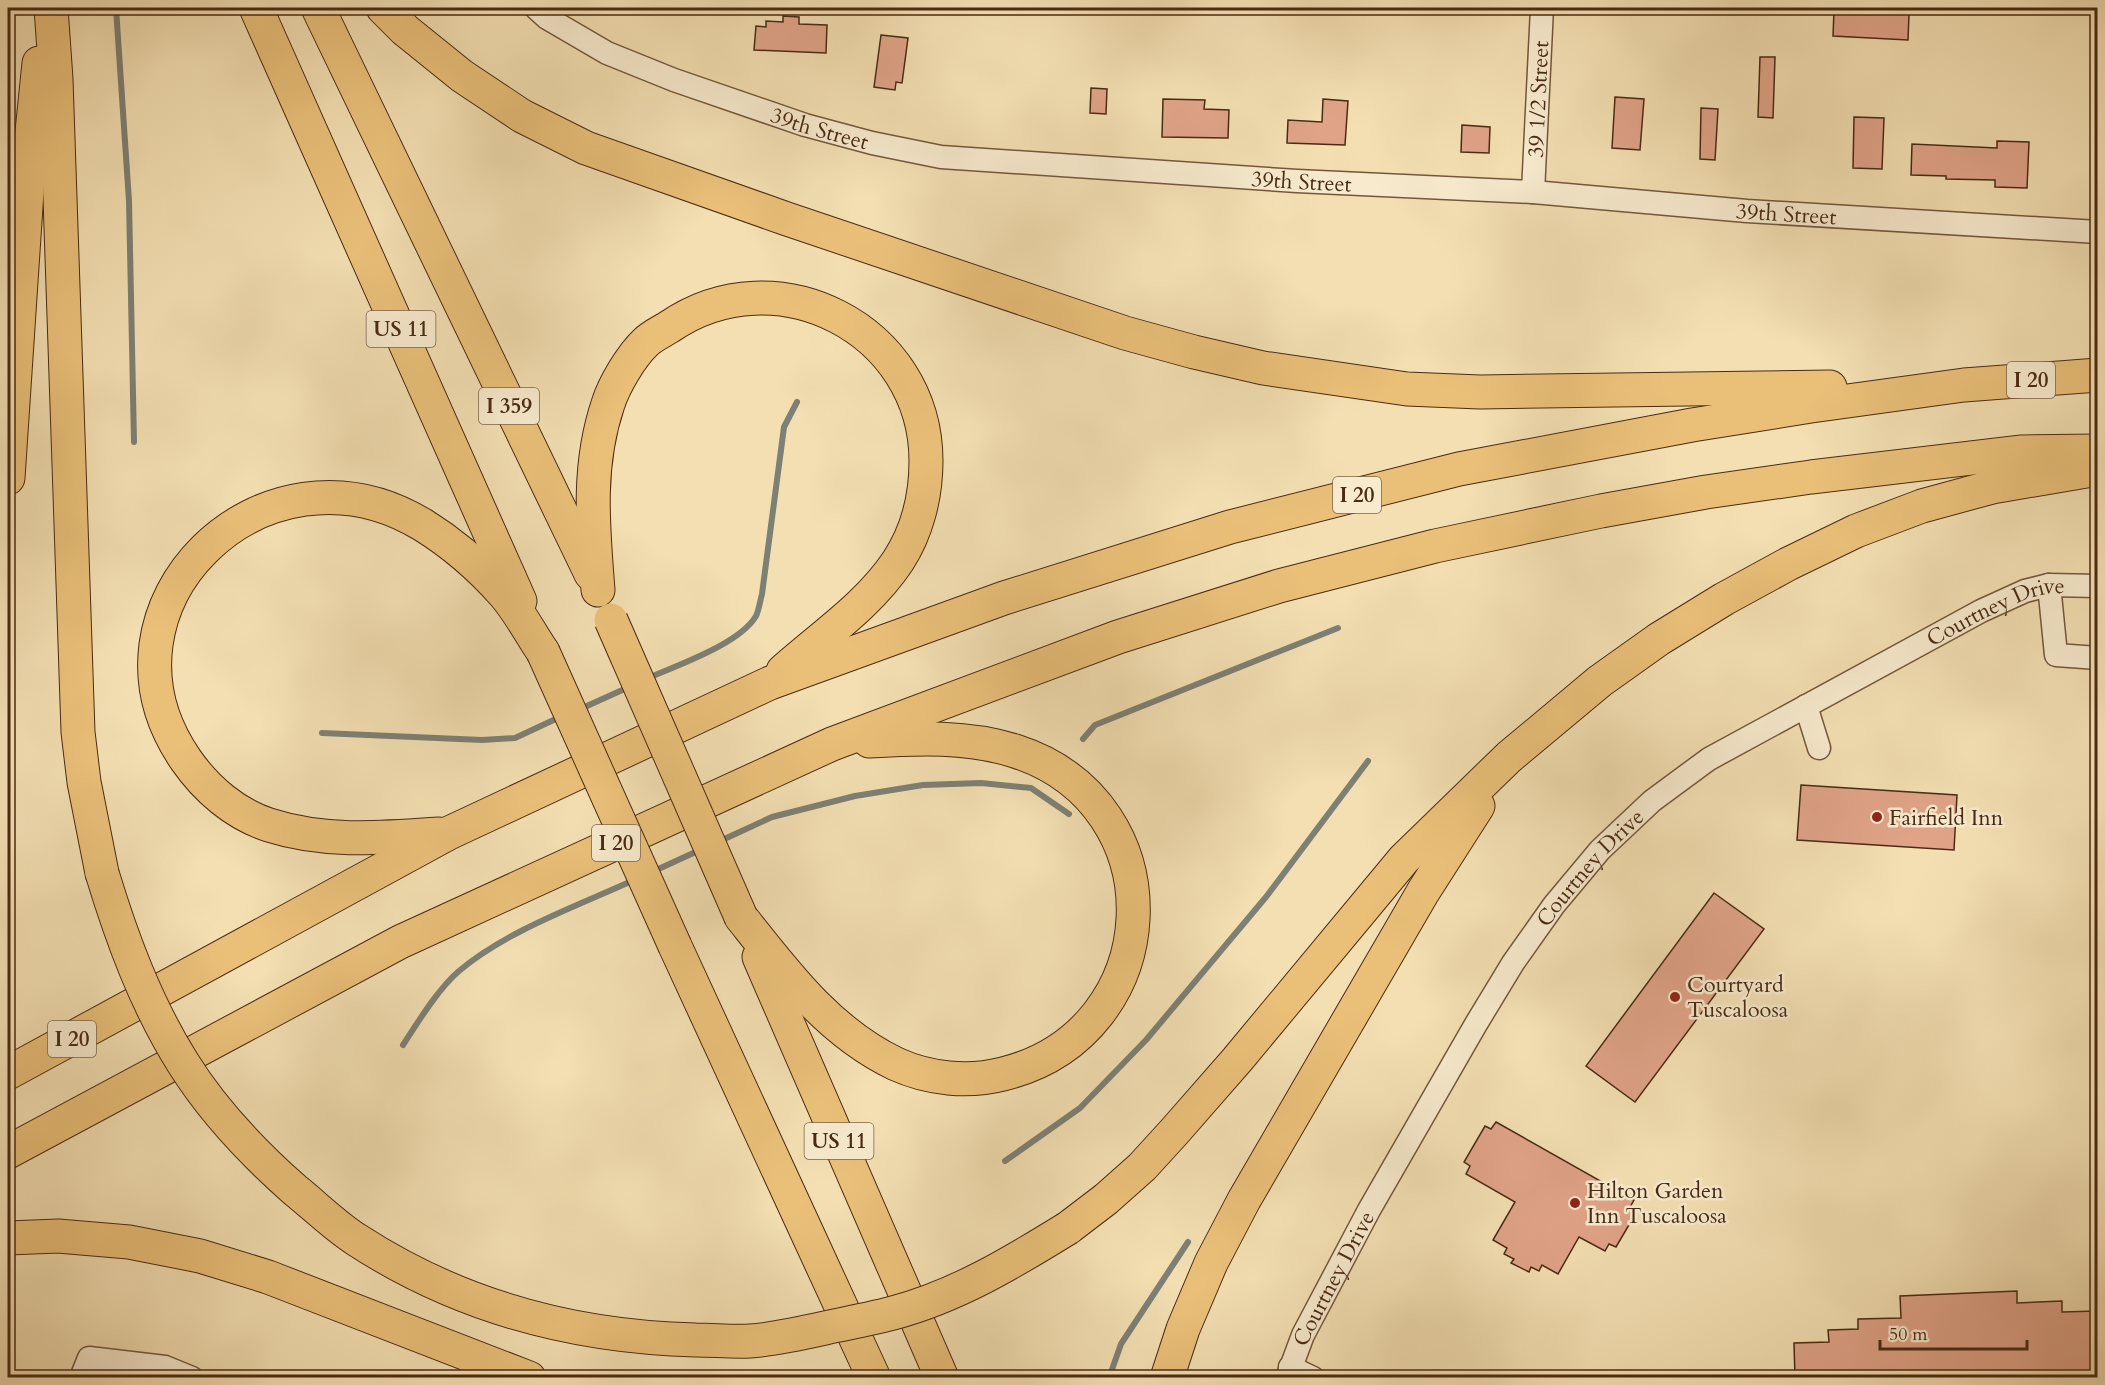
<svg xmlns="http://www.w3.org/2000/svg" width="2105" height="1385" font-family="Cardo,serif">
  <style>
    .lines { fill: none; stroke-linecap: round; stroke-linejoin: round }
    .stream { stroke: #7d8075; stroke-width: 6 }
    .building { fill: #e0a388; stroke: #492a13; stroke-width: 1.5 }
    .minor-casing { stroke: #74573b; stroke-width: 25 }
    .highway-casing { stroke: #492a13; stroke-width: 35 }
    .minor { stroke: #f7eacd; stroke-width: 22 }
    .highway { stroke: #eac079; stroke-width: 33 }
    .highway-bridge-casing { stroke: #492a13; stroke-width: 35; stroke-linecap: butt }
    .highway-bridge { stroke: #eac079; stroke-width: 33 }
    .poi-dot { fill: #8f2418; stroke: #f7eacd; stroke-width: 2 }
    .labels { text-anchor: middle; stroke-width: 5; stroke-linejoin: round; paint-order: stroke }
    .shield { fill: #f7eacd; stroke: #7d644b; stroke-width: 1.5 }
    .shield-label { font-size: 21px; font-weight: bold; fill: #492a13 }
    .street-label { font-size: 22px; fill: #492a13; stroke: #f7eacd }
    .poi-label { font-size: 22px; fill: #492a13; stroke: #f7eacd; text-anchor: start }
  </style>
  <rect width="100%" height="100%" fill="#f3dfb2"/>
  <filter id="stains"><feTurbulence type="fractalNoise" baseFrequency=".00333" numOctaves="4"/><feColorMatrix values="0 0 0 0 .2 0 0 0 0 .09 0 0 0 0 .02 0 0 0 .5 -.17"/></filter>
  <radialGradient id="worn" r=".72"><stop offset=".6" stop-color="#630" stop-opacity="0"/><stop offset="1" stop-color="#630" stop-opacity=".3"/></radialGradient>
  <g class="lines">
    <!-- stream -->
    <g class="stream">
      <path d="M116,8L129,201L134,442"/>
      <path d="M646,679C675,666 740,644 756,616C759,610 760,601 762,594L784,427L797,402"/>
      <path d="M578,710L629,687"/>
      <path d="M322,733L482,740L515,738L560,717"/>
      <path d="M1083,739L1095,725L1338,628"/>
      <path d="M720,841L772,817L855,796L923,785L981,783L1031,788L1069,814"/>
      <path d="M652,872L702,849"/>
      <path d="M403,1045C418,1022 438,989 459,971C506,931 577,906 634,880"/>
      <path d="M1005,1161L1080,1108L1146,1040L1266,897L1368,761"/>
      <path d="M1109,1378L1121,1344L1188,1242"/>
    </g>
  </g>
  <!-- building -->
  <g class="building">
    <path d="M1834,10L1909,14L1908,40L1833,36Z"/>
    <path d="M783,16L799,17V24L827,25L826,53L754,50L756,26L766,27V21L783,22Z"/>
    <path d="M881,35L908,38L902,83L896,82L895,90L874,87Z"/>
    <path d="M1760,57H1775L1773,118L1758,117Z"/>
    <path d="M1091,88L1107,89L1106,114L1090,113Z"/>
    <path d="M1615,97L1644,99L1640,150L1612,148Z"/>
    <path d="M1163,99L1205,100L1204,109L1229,110L1228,138L1162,137Z"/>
    <path d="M1323,99L1348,101L1345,145L1287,143L1288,120L1322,122Z"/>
    <path d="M1701,108L1718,109L1715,160L1700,159Z"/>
    <path d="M1854,117L1884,118L1882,169L1853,168Z"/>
    <path d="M1462,125L1490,127L1489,153L1461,152Z"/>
    <path d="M1997,141L2029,142L2027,188L1995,187V180L1946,179V176L1911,175L1912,144L1997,148Z"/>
    <path d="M1801,785L1957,795L1954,850L1797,840Z"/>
    <path d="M1714,893L1764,929L1635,1102L1586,1066Z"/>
    <path d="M1496,1122L1634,1200L1629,1209L1636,1213L1616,1247L1609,1244L1605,1251L1579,1237L1558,1274L1542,1265L1539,1271L1531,1267L1529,1272L1511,1263L1514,1259L1504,1254L1507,1248L1493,1240L1515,1202L1466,1174L1470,1166L1464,1162L1485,1126L1491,1129Z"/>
    <path d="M2017,1291V1303L2062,1301V1312L2097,1311V1377H1795L1794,1343L1829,1342L1828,1330L1858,1329V1319L1901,1318L1900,1296Z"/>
  </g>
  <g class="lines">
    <!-- minor casing -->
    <g class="minor-casing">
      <g id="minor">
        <path id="s1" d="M536,8L547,18L607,53L674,80L805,125L872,143L941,157L1297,181L1533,192L1747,211L2098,232"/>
        <path id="s2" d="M1533,192L1542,8"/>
        <path d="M2049,585L2056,655L2098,658"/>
        <path d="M1806,706L1819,748"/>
        <path d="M1290,1367L1313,1378"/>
        <path d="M81,1378L89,1358L165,1367L192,1378"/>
        <path id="s3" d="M1287,1378L1303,1335L1369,1210L1476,1024L1513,963L1554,905L1600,850L1652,801L1709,759L1981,611L2025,591L2049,585L2098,586"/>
      </g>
    </g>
    <!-- highway casing -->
    <g class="highway-casing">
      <g id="highway">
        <path d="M51,8L56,79L78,732L84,782L102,873"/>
        <path d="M256,8L520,601"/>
        <path d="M318,8L591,574"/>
        <path d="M383,8L405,30L462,76L522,116L586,148L787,219L1125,333L1194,352L1263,368L1407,389L1480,392L1830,387"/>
        <path d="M8,478L29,161L39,63"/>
        <path d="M598,590C593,526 587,466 608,404C614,385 631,356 646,342C652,336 661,332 669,327C776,253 926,329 926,461C926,496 917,532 898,561C868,606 822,636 783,671"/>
        <path d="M439,834C381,838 325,843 269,825C235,814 206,789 186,760C80,607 264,428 423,525C452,543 481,568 504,594C519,611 530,633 543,652"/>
        <path d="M741,917C786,974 829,1032 896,1064C929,1079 968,1083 1003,1074C1169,1033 1180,804 1015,751C968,736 918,738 869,741"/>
        <path d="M675,946L874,1378"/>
        <path d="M759,957L942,1378"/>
        <path d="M8,1073L449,833L770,683L1004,598L1230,527L1459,469L1692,425L1811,406L1964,385L2098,375"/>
        <path d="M8,1152L400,942L832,744L1118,637L1279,586L1435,546L1601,511L1706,492L1811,477L2022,452L2098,451"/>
        <path d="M1068,1228L1106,1199L1142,1167L1174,1132L1237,1060L1404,859L1509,757L1600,681L1659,639L1724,599L1788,564L1856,531L1922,506L1992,487L2098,469"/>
        <path d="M8,1238L58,1236L129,1242L200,1256L268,1277L529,1378"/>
        <path d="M1167,1378L1183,1329L1211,1263L1244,1200L1423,892L1478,806"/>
      </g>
    </g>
    <!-- minor -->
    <use href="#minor" class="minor"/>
    <!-- highway -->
    <use href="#highway" class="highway"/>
    <!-- highway-bridge casing -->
    <g class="highway-bridge-casing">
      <g id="highway-bridge">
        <path d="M611,620L741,917"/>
        <path d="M543,652L675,946"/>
        <path d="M102,873C122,939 146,1004 183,1063C213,1111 253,1153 295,1190C315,1206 335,1226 357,1240C460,1307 573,1337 696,1340C714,1340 732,1342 750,1341C778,1339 807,1332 834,1326C854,1322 874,1318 893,1313C957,1296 1013,1262 1068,1228"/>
      </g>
    </g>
    <!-- highway-bridge -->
    <use href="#highway-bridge" class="highway-bridge"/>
  </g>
  <!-- markers -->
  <g class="poi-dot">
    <circle cx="1877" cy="817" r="6"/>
    <circle cx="1675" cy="997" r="6"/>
    <circle cx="1575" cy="1203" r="6"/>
  </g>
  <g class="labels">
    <!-- shield labels -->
    <g class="shield">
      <rect x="366.5" y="311" width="69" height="36" rx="4.5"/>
      <rect x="2007" y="362" width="48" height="36" rx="4.5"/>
      <rect x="479" y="388" width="60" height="36" rx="4.5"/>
      <rect x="1333" y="477" width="48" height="36" rx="4.5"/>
      <rect x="592" y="825" width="48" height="36" rx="4.5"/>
      <rect x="48" y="1021" width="48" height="36" rx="4.5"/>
      <rect x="804.5" y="1123" width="69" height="36" rx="4.5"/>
    </g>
    <g class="shield-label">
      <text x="401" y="336">US 11</text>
      <text x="2031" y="387">I 20</text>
      <text x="509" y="413">I 359</text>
      <text x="1357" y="502">I 20</text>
      <text x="616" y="850">I 20</text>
      <text x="72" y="1046">I 20</text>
      <text x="839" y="1148">US 11</text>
    </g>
    <!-- street labels -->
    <g class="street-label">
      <text dy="8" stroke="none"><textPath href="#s2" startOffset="93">39 1/2 Street</textPath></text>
      <text dy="8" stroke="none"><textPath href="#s1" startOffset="310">39th Street</textPath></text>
      <text dy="8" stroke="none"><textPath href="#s1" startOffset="796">39th Street</textPath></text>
      <text dy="8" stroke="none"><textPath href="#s1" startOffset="1282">39th Street</textPath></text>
      <text dy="8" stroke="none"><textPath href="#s3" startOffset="1082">Courtney Drive</textPath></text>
      <text dy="8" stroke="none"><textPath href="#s3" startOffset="596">Courtney Drive</textPath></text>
      <text dy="8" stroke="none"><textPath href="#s3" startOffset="110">Courtney Drive</textPath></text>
    </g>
    <!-- poi labels -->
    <g class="poi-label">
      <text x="1889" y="825">Fairfield Inn</text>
      <text x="1687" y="992">Courtyard<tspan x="1687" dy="25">Tuscaloosa</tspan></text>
      <text x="1587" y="1198">Hilton Garden<tspan x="1587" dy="25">Inn Tuscaloosa</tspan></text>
    </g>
  </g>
  <!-- margin -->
  <rect width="2105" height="1385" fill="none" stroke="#f3dfb2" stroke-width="30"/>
  <rect x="9" y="9" width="2087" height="1367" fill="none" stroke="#492a13" stroke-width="3"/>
  <rect x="15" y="15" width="2075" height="1355" fill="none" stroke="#492a13" stroke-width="1.5"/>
  <!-- scale -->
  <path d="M1880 1340v9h147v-9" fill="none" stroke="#492a13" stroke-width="3"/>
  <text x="1889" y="1340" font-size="18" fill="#492a13" stroke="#f7eacd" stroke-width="4.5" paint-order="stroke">50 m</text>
  <rect width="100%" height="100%" filter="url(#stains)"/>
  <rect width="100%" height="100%" fill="url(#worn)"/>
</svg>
